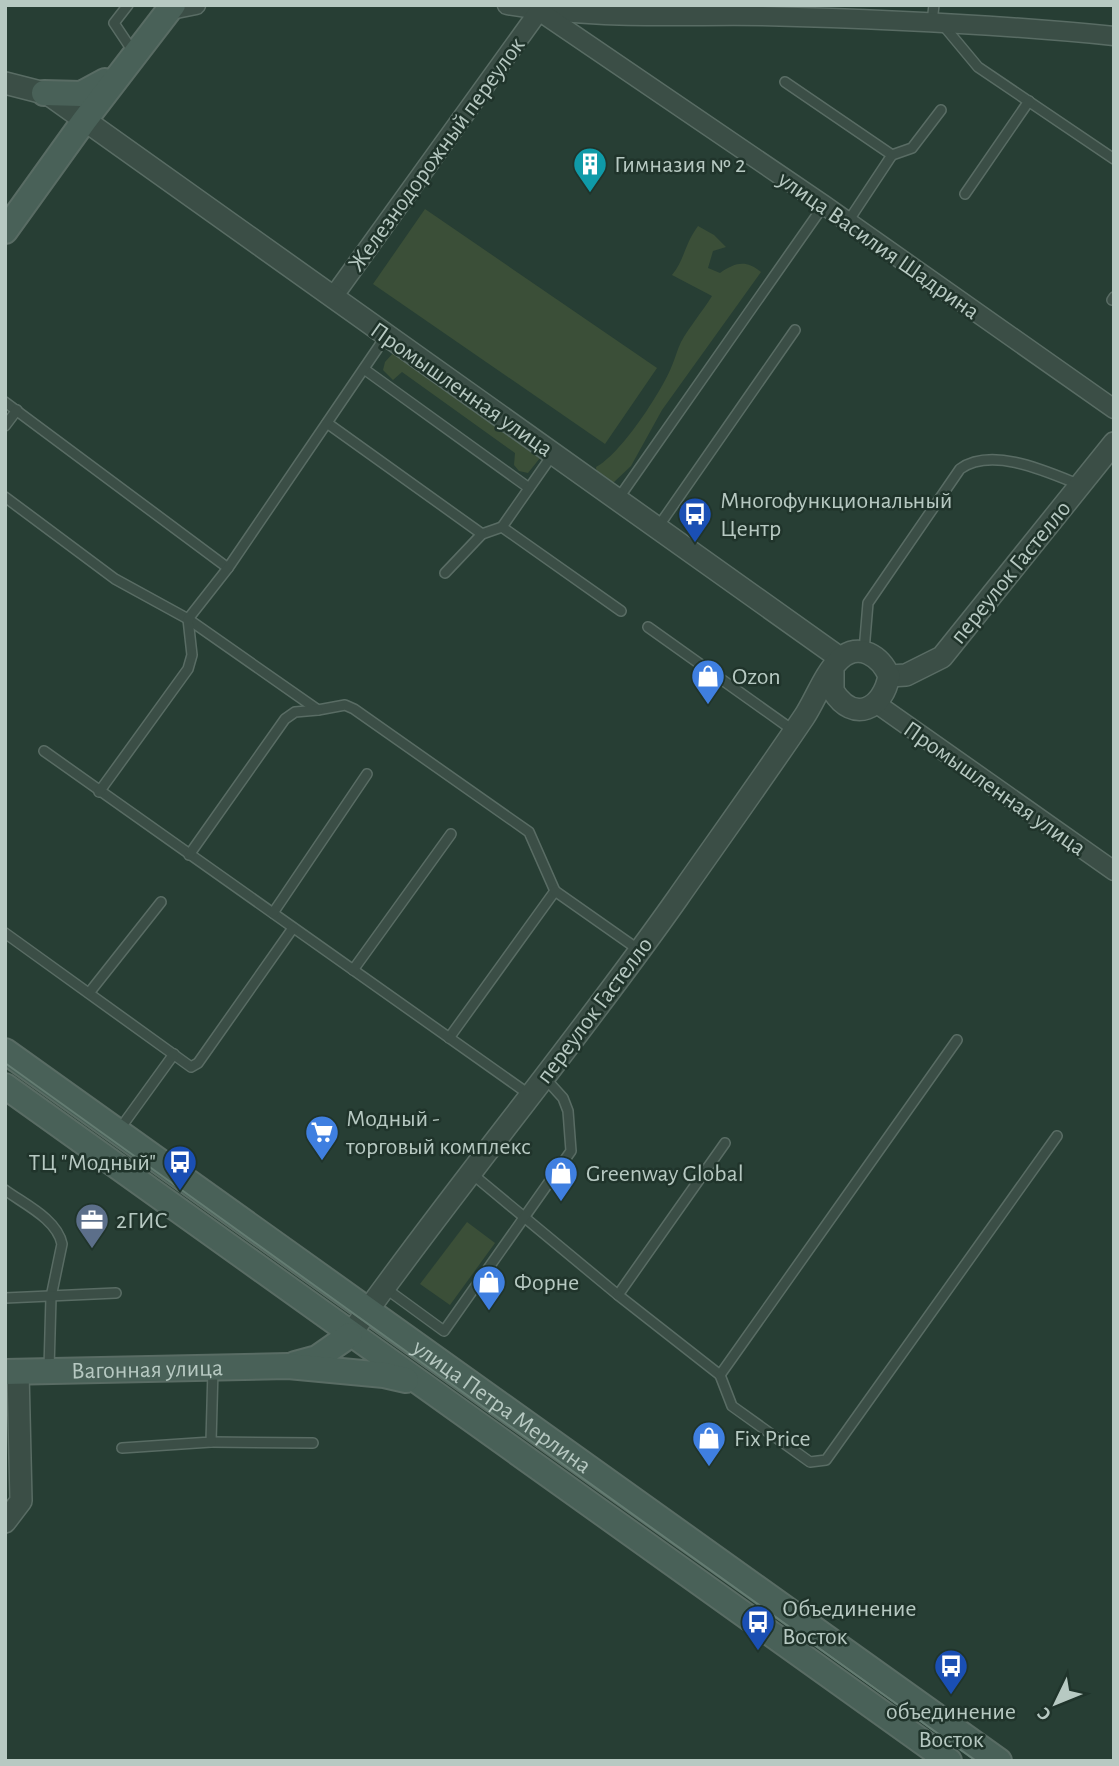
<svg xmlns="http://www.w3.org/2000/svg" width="1119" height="1766" font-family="'Alegreya Sans',sans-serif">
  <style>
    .green { fill: #3b4f38 }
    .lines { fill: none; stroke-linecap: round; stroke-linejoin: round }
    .service-casing { stroke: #596c64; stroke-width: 12 }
    .minor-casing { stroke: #596c64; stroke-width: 21 }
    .tertiary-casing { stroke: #596c64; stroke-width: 24 }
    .secondary-casing { stroke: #596c64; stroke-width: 28 }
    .service { stroke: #3b4e46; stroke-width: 9 }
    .minor { stroke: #3b4e46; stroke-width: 18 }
    .tertiary { stroke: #3b4e46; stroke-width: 21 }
    .secondary { stroke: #496158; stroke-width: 24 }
    .tram { stroke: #647c72; stroke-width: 2 }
    .labels { text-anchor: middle; stroke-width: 5; stroke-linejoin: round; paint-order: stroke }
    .street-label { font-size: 24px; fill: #b7c9c2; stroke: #20342b }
    .poi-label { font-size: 24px; fill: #b7c9c2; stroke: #20342b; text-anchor: start }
  </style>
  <rect width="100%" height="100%" fill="#273e34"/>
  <!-- green -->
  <g class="green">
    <path d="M425,209L657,368L605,444L373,284Z"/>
    <path d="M698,226L714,235L726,247L713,251L708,268L720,273C736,262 746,260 761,272L662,410L631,466L613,483L597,475L596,467C620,455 660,394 671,368C675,359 677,350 681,342C690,326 702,312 712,296L672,275C685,259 684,245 698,226Z"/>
    <path d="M393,353L540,458L528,473L519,471L514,465L515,453L402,372L393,380L383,370L385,362Z"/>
    <path d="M467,1222L495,1243L450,1305L420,1284Z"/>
  </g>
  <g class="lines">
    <!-- service casing -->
    <g class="service-casing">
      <g id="service">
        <path d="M128,5L114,23L130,47"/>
        <path d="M932,22L934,5"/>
        <path d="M943,25L978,67L1114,159"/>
        <path d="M785,82L892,155L847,223"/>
        <path d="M892,155L912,148L941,110"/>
        <path d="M965,194L1029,101"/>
        <path d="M1112,300L1114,297"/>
        <path d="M364,369L529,488"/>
        <path d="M5,402L228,568"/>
        <path d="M327,423L482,534L502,527"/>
        <path d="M5,426L17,410"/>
        <path d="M553,454L502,527L621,611"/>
        <path d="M5,497L115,579L188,619L318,710L345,705L354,709L529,832L555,891L449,1038"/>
        <path d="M618,499L824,205"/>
        <path d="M658,527L795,330"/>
        <path d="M445,573L482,534"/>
        <path d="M648,627L794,731"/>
        <path d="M864,651L868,603L960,469C992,446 1048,472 1080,485"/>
        <path d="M44,751L530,1095"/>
        <path d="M99,792L188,669L192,655L188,619L228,568L386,336"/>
        <path d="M189,855L285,719L295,712L318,710"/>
        <path d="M555,891L639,950"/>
        <path d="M273,913L367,774"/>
        <path d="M5,933L191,1067L198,1063L293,928"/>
        <path d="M353,970L451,834"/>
        <path d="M89,993L161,902"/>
        <path d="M119,1130L174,1054"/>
        <path d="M471,1173L618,1295L725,1143"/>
        <path d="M5,1190C24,1204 57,1219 62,1244L51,1297L49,1369"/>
        <path d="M385,1288L444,1331L571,1151L568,1111L563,1098L544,1077"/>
        <path d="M618,1295L720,1375L957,1040"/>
        <path d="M5,1298L116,1293"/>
        <path d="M720,1375L732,1406L810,1462L826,1460L1057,1136"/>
        <path d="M211,1442L313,1443"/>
        <path d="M122,1448L211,1442L213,1369"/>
      </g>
    </g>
    <!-- minor casing -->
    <g class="minor-casing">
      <g id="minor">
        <path d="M168,5L176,9L196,5"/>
        <path d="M507,5C591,20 677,15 762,16C880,19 997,24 1114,36"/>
        <path d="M333,297L539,11L824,205L1114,409"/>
        <path d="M877,704L1114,871"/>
      </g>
    </g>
    <!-- tertiary casing -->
    <g class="tertiary-casing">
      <g id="tertiary">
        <path d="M5,83L48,94L840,658"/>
        <path d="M889,676L906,675L942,657L1114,443"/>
        <path d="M350,1335C455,1187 572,1048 677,899C719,839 762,779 804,717C816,699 824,674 840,659C859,641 881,657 889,676C883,709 854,724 833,691V668"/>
        <path d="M5,1522L21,1501L18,1372"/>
      </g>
    </g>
    <!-- secondary casing -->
    <g class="secondary-casing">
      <g id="secondary">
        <path d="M44,93L81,94L105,81"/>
        <path d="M5,231L84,121L173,5"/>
        <path id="s1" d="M5,1051L999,1761"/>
        <path d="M5,1086L949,1761"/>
        <path d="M295,1364L317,1358L350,1335"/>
        <path id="s2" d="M5,1372L288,1366L384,1375L406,1380"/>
      </g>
    </g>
    <!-- service -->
    <use href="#service" class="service"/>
    <!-- minor -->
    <use href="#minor" class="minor"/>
    <!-- tertiary -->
    <use href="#tertiary" class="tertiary"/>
    <!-- secondary -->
    <use href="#secondary" class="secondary"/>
    <!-- tram -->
    <path class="tram" d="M5,1063L976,1761"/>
  </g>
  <!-- icons -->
  <defs>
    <g id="building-pin" transform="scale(1.75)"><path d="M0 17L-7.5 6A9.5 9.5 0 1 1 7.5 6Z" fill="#0f9aa8" stroke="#20342b"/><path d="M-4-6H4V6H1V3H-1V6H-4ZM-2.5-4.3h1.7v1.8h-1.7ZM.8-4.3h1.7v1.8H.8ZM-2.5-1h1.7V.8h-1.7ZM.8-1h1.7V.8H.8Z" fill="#fff"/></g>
    <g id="bus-pin" transform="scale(1.75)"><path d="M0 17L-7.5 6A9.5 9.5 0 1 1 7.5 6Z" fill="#1a4fb4" stroke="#20342b"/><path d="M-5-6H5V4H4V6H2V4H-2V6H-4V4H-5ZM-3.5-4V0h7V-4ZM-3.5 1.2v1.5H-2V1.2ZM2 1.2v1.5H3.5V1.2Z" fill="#fff"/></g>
    <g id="shop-pin" transform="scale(1.75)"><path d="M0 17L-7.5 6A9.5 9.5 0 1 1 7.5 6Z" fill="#3f7fe0" stroke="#20342b"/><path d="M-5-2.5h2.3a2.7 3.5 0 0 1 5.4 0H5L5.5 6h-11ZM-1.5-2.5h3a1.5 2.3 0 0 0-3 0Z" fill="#fff"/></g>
    <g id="supermarket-pin" transform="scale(1.75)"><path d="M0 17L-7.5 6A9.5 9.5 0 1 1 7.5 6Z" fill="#3f7fe0" stroke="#20342b"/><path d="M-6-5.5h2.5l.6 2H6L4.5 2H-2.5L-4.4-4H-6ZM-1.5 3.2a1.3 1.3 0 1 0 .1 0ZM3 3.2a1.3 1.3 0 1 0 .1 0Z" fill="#fff"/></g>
    <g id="office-pin" transform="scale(1.75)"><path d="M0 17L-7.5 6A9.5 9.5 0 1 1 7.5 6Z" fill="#5c6f8a" stroke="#20342b"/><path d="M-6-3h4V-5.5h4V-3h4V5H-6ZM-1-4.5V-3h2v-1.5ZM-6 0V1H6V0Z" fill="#fff"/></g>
  </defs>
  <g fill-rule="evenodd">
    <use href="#building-pin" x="590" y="164"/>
    <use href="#bus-pin" x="695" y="514"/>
    <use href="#shop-pin" x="708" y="676"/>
    <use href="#supermarket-pin" x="322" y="1132"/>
    <use href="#bus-pin" x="180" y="1162"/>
    <use href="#shop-pin" x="561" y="1173"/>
    <use href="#office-pin" x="92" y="1220"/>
    <use href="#shop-pin" x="489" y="1282"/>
    <use href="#shop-pin" x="709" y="1438"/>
    <use href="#bus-pin" x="758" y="1622"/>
    <use href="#bus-pin" x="951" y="1666"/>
  </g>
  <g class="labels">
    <!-- street labels -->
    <g class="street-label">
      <text transform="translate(436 154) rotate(-54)" y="8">Железнодорожный переулок</text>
      <text transform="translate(879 245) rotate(35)" y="8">улица Василия Шадрина</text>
      <text transform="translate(462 389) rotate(35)" y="8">Промышленная улица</text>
      <text transform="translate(1010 572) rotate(-51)" y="8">переулок Гастелло</text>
      <text transform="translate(995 788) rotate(35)" y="8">Промышленная улица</text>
      <text transform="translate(594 1010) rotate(-53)" y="8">переулок Гастелло</text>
      <text dy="8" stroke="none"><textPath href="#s2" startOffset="142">Вагонная улица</textPath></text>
      <text dy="8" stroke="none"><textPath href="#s1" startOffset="611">улица Петра Мерлина</textPath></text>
    </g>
    <!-- poi labels -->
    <g class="poi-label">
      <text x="614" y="172">Гимназия № 2</text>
      <text x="720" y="508">Многофункциональный<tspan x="720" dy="28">Центр</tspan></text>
      <text x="732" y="684">Ozon</text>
      <text x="346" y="1126">Модный -<tspan x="346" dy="28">торговый комплекс</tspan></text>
      <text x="156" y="1170" text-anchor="end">ТЦ "Модный"</text>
      <text x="586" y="1181">Greenway Global</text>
      <text x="116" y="1228">2ГИС</text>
      <text x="514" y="1290">Форне</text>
      <text x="734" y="1446">Fix Price</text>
      <text x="782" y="1616">Объединение<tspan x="782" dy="28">Восток</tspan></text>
      <text x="951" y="1719" text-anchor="middle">объединение<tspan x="951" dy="28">Восток</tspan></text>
    </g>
  </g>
  <!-- border -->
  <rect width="1119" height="1766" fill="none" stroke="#b7c9c2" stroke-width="14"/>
  <!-- north arrow -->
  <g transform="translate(1056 1703) rotate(227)" stroke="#20342b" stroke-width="5" paint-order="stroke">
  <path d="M0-5L12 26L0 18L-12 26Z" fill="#b7c9c2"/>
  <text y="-10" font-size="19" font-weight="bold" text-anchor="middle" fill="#b7c9c2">С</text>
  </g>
</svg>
